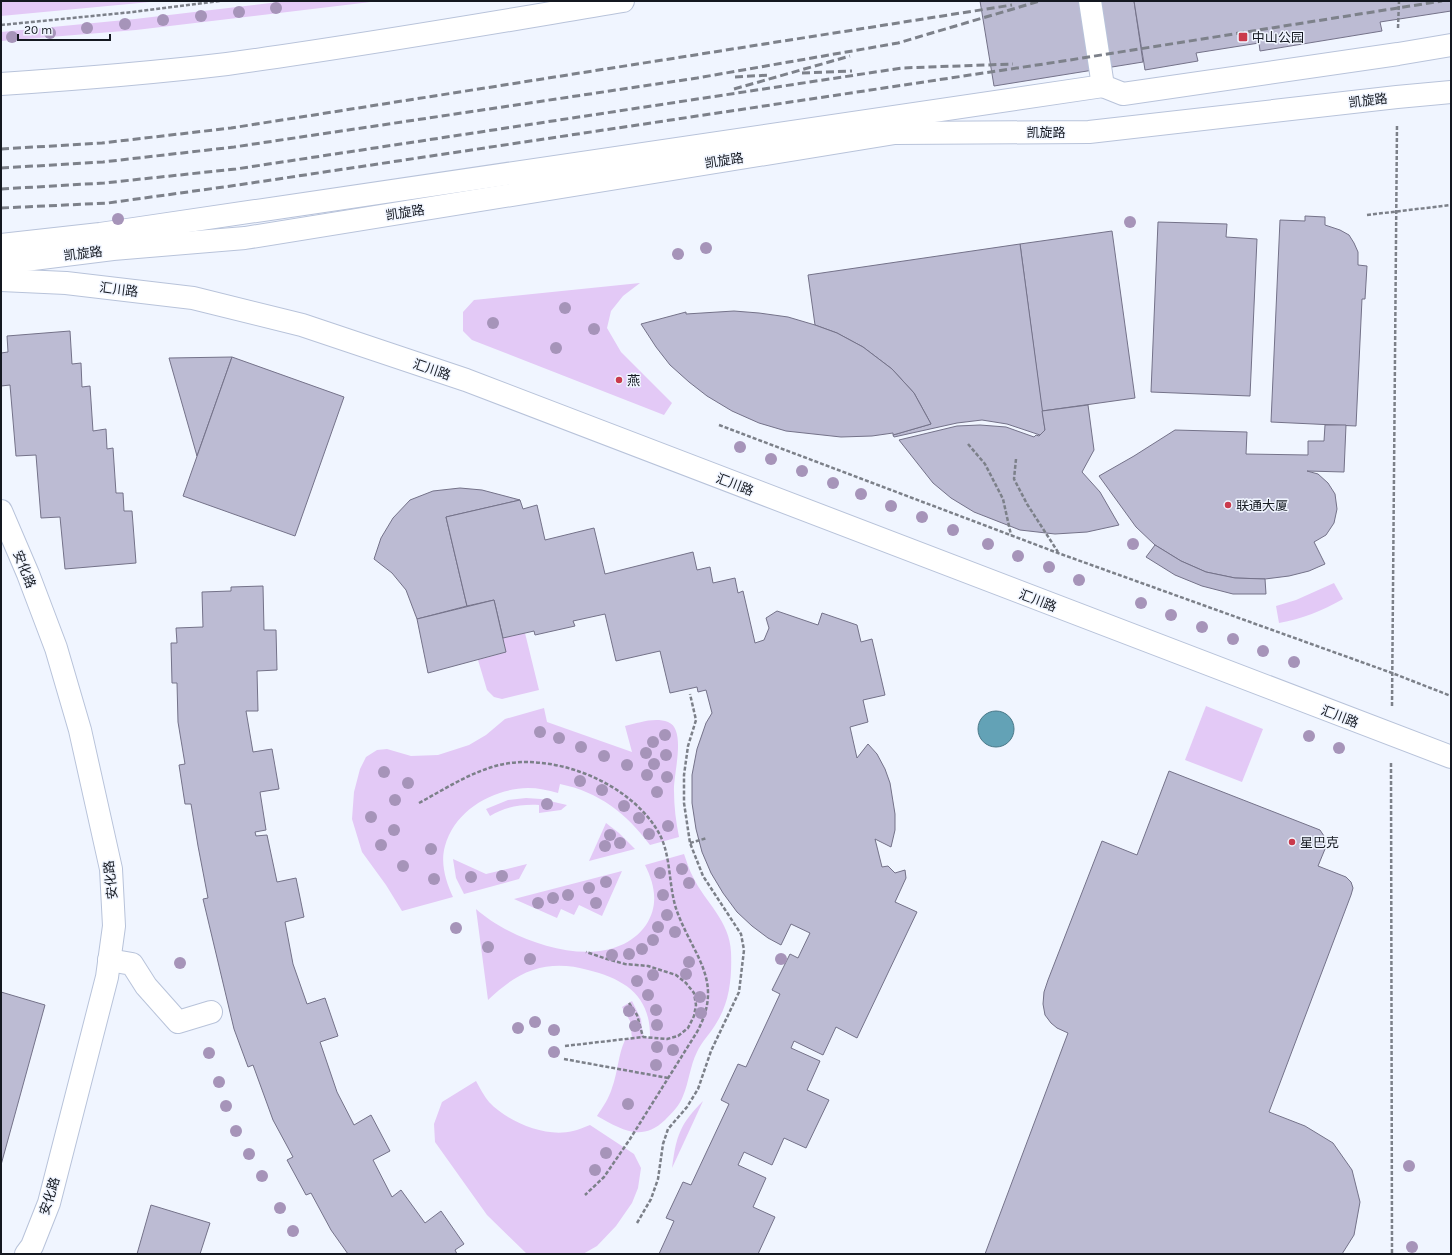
<svg xmlns="http://www.w3.org/2000/svg" width="1452" height="1255" font-family="Karla,'Noto Sans SC',sans-serif">
  <style>
    .green { fill: #e3c9f6 }
    .water { fill: #63a2b6; stroke: #4b7989 }
    .building { fill: #bcbbd3; stroke: #747289 }
    .lines { fill: none; stroke-linecap: round; stroke-linejoin: round }
    .minor-casing { stroke: #b8c3da; stroke-width: 24 }
    .path { stroke: #7c8089; stroke-width: 2.5; stroke-dasharray: 4 2; stroke-linecap: butt }
    .minor { stroke: #fff; stroke-width: 22 }
    .rail { stroke: #7d818a; stroke-width: 3; stroke-dasharray: 8 4; stroke-linecap: butt }
    .tree { fill: #a694b9 }
    .poi-dot { fill: #ca3a4c; stroke: #f0f5ff; stroke-width: 1.5 }
    .labels { text-anchor: middle; stroke-width: 3; stroke-linejoin: round; paint-order: stroke }
    .poi-label { font-size: 13px; fill: #141820; stroke: #f0f5ff; text-anchor: start }
    .street-label { font-size: 13px; fill: #141820; stroke: #f0f5ff }
  </style>
  <rect width="100%" height="100%" fill="#f0f5ff"/>
  <!-- green -->
  <g class="green">
    <path d="M1,1H161L1,16Z"/>
    <path d="M287,1H379L136,30L1,41V32L135,19Z"/>
    <path d="M640,283L623,296L611,311L607,328L621,352L672,403L664,415L472,340L463,331V312L474,300Z"/>
    <path d="M1334,583L1343,599C1322,611 1302,619 1279,623L1276,606L1296,600Z"/>
    <path d="M525,633L539,690L502,699L494,697L487,690L478,660L506,652L503,638Z"/>
    <path d="M1206,706L1263,729L1242,782L1185,760Z"/>
    <path d="M544,708L547,722L632,752L625,726C639,723 654,717 668,722C687,729 673,775 674,791C674,807 676,822 679,837L650,845C626,813 599,792 560,784L558,793C548,790 538,788 528,788C492,789 455,810 445,846C440,863 446,882 453,897L402,911L386,885L362,852L352,819L354,792L360,769L366,757L377,750L387,749L411,756L438,755L469,745L486,735L505,719Z"/>
    <path d="M526,798L541,799L567,805L561,810L539,813V805C521,804 505,807 490,816L486,809L508,800Z"/>
    <path d="M606,823L619,833L635,849L589,861Z"/>
    <path d="M684,854C687,862 689,870 693,877C705,902 730,921 731,952C732,976 730,1001 717,1022C711,1033 702,1041 697,1052C690,1066 689,1082 683,1096C680,1105 672,1113 665,1120C641,1143 621,1129 597,1116C603,1107 609,1098 612,1088C618,1072 618,1055 625,1040L632,1038L630,1021L622,1007L632,1001L641,1019L643,1037L650,1038C651,996 625,979 588,970C570,965 551,964 533,970C515,976 502,987 488,1000L476,909C514,943 609,977 646,925C659,905 655,885 645,865Z"/>
    <path d="M453,859L486,874L527,864L519,879L464,894L456,878Z"/>
    <path d="M622,871L602,916L579,905L574,915L561,909L557,918L514,899Z"/>
    <path d="M476,1081C480,1088 484,1096 489,1102C508,1122 545,1138 573,1131C578,1130 584,1127 590,1125L634,1154L641,1168L638,1188L632,1203L616,1226L597,1246L583,1254H527L487,1215L435,1142L434,1124L442,1102Z"/>
    <path d="M703,1101L672,1168C676,1136 680,1124 703,1101Z"/>
  </g>
  <!-- water -->
  <circle class="water" cx="996" cy="729" r="18"/>
  <!-- building -->
  <g class="building">
    <path d="M980,1H1134L1143,62L994,86Z"/>
    <path d="M1134,1H1451V11L1380,22L1382,31L1260,51L1259,43L1196,53L1198,61L1145,70Z"/>
    <path d="M1305,216L1325,217V225L1340,230L1349,235L1354,243L1358,252V265L1367,266L1365,299H1362L1356,426L1271,422L1280,220L1305,221Z"/>
    <path d="M1158,222L1227,224L1226,237L1257,239L1250,396L1151,392Z"/>
    <path d="M1112,231L1135,398L1042,411L1020,244Z"/>
    <path d="M1020,244L1045,430L1040,435L1007,424L982,420L957,423L894,437L893,435L931,424L914,393L892,369L863,347L837,333L815,325L808,275Z"/>
    <path d="M734,311L759,313L788,317L815,325L837,333L863,347L892,369L914,393L931,424L893,435V433L872,436L841,437L786,431L759,423L732,411L707,396L689,382L670,365L656,347L641,324L686,312V314Z"/>
    <path d="M70,331L72,364L81,363L82,387L90,386L93,431L106,429L107,449L113,448L116,493H123L124,511H132L136,563L65,569L60,517L41,518L36,455L16,456L10,385L1,386V353L8,352L7,336Z"/>
    <path d="M232,357L197,456L169,358Z"/>
    <path d="M232,357L344,397L295,536L183,496Z"/>
    <path d="M1088,405L1094,450L1082,472L1100,492L1119,525L1087,532L1055,534L1020,530L974,512L951,498L933,483L899,440L957,426L980,425L1006,427L1034,437L1036,435L1039,436L1045,430L1042,411Z"/>
    <path d="M1325,425H1346L1344,472L1307,471L1318,474L1328,483L1335,494L1337,509L1334,523L1326,535L1314,542L1325,564L1309,571L1289,576L1265,579L1235,578L1206,572L1181,561L1155,545L1136,527L1099,476L1134,456L1175,430L1247,432L1246,454L1308,455V441H1324Z"/>
    <path d="M460,488L482,490L520,500L446,517L467,606L417,619L406,590L392,573L374,559L381,538L393,518L410,500L433,491Z"/>
    <path d="M520,500L523,509L537,505L545,540L594,528L605,574L693,552L697,570L710,567L713,583L735,578L738,593L743,591L755,643L764,640L769,628L766,618L777,611L818,625L822,613L857,625L861,642L872,639L885,695L863,700L868,722L850,727L857,758L868,744L877,754L885,769L890,783L895,814V830L891,847L875,839L882,867L888,866L895,873L905,870L906,878L895,902L917,912L857,1038L836,1027L823,1055L794,1041L791,1048L820,1061L807,1090L829,1100L806,1148L784,1138L772,1165L744,1152L738,1165L766,1178L753,1207L775,1217L758,1254H659L674,1221L666,1218L683,1182L691,1185L729,1104L721,1100L738,1064L746,1067L780,994L772,990L790,954L798,958L810,933L791,924L781,945L768,938L752,926L737,912L723,893L711,873L702,852L696,829L692,803V775L697,749L706,723L712,713L706,690L698,692L697,687L670,693L660,651L616,661L605,614L573,621L575,626L535,635L534,631L503,638L494,600L467,606L446,517Z"/>
    <path d="M1155,545L1181,561L1206,572L1235,578L1265,579L1266,594H1233L1202,586L1175,575L1146,557Z"/>
    <path d="M263,586L264,630H276L277,670L257,671L258,711H246L253,752L272,749L279,789L260,792L266,830L255,832L256,836L267,835L277,882L296,878L304,917L285,922L293,964L307,1004L325,998L338,1036L320,1042L337,1092L354,1125L371,1115L390,1151L373,1160L392,1197L401,1190L425,1223L441,1211L464,1244L455,1250L457,1254H348L331,1230L311,1193L306,1195L287,1160L293,1157L273,1120L253,1065L248,1067L234,1029L203,899L208,898L198,846L191,804H185L179,765L185,764L178,722L177,683H172L171,643H177L176,628L203,627L202,592L231,591V587Z"/>
    <path d="M494,600L506,652L428,673L417,619Z"/>
    <path d="M1169,771L1320,830L1324,836L1325,842V849L1318,866L1346,877L1351,882L1353,888L1351,895L1269,1112L1305,1126L1333,1143L1352,1170L1360,1202L1354,1235L1342,1254H985L1068,1033L1057,1028L1051,1023L1045,1015L1043,1004L1044,992L1048,980L1102,841L1137,855Z"/>
    <path d="M1,992L45,1005L1,1165Z"/>
    <path d="M151,1205L210,1223L200,1254H137Z"/>
  </g>
  <g class="lines">
    <!-- minor casing -->
    <g class="minor-casing">
      <g id="minor">
        <path d="M1090,1L1103,86L1123,94L1398,54L1451,45"/>
        <path d="M1,84C76,79 152,73 227,64C360,46 491,23 623,1"/>
        <path d="M1,245L100,234L1103,86"/>
        <path d="M1,263L113,249L245,238L895,133L1089,132L1397,97L1451,92"/>
        <path d="M1,280L66,283L193,298L302,325L466,380L1451,757"/>
        <path d="M1,511L28,574L56,648L80,730L111,869L114,926L107,977L49,1203L32,1246L26,1254"/>
        <path d="M109,960L132,964L146,986L178,1022L211,1012"/>
      </g>
    </g>
    <!-- path -->
    <g class="path">
      <path d="M1,25L133,12L220,1"/>
      <path d="M1398,28L1399,1"/>
      <path d="M1367,215L1451,205"/>
      <path d="M719,425L1058,553L1392,673L1451,696"/>
      <path d="M968,444L985,464L1003,499L1011,535"/>
      <path d="M1016,459L1014,479L1027,504L1058,552"/>
      <path d="M1392,706L1397,125"/>
      <path d="M1391,763L1392,1254"/>
      <path d="M419,803C443,790 466,775 492,767C549,749 632,782 660,835C672,859 668,889 678,914C695,958 724,982 697,1032L630,1139L604,1177L585,1195"/>
      <path d="M690,843L707,838"/>
      <path d="M629,1003L637,1015L643,1037"/>
      <path d="M565,1046L643,1037L667,1039L678,1036L688,1028L694,1016L696,1005L694,993L686,983L676,975L648,966L625,964L607,959L586,952"/>
      <path d="M564,1059L668,1078"/>
      <path d="M637,1223L651,1199L658,1179L663,1144L668,1129L687,1107L698,1089L711,1051L739,992L744,950L741,934L703,876L690,843L684,803V775L688,746L696,720L690,694"/>
    </g>
    <!-- minor -->
    <use href="#minor" class="minor"/>
    <!-- rail -->
    <g class="rail">
      <path d="M802,73L852,71"/>
      <path d="M735,77L770,75"/>
      <path d="M734,89L850,56"/>
      <path d="M1,149L102,143L231,128L1012,5"/>
      <path d="M1,168L103,162L234,147L697,78L898,43L1040,1"/>
      <path d="M1,189L104,183L236,169L902,68L1013,64"/>
      <path d="M1,208L108,203L238,185L1057,62L1442,1"/>
    </g>
  </g>
  <!-- trees -->
  <g class="tree">
    <circle cx="276" cy="8" r="6"/>
    <circle cx="239" cy="12" r="6"/>
    <circle cx="201" cy="16" r="6"/>
    <circle cx="163" cy="20" r="6"/>
    <circle cx="125" cy="24" r="6"/>
    <circle cx="87" cy="28" r="6"/>
    <circle cx="50" cy="33" r="6"/>
    <circle cx="12" cy="37" r="6"/>
    <circle cx="118" cy="219" r="6"/>
    <circle cx="1130" cy="222" r="6"/>
    <circle cx="706" cy="248" r="6"/>
    <circle cx="678" cy="254" r="6"/>
    <circle cx="565" cy="308" r="6"/>
    <circle cx="493" cy="323" r="6"/>
    <circle cx="594" cy="329" r="6"/>
    <circle cx="556" cy="348" r="6"/>
    <circle cx="740" cy="447" r="6"/>
    <circle cx="771" cy="459" r="6"/>
    <circle cx="802" cy="471" r="6"/>
    <circle cx="833" cy="483" r="6"/>
    <circle cx="861" cy="494" r="6"/>
    <circle cx="891" cy="506" r="6"/>
    <circle cx="922" cy="517" r="6"/>
    <circle cx="953" cy="530" r="6"/>
    <circle cx="988" cy="544" r="6"/>
    <circle cx="1133" cy="544" r="6"/>
    <circle cx="1018" cy="556" r="6"/>
    <circle cx="1049" cy="567" r="6"/>
    <circle cx="1079" cy="580" r="6"/>
    <circle cx="1141" cy="603" r="6"/>
    <circle cx="1171" cy="615" r="6"/>
    <circle cx="1202" cy="627" r="6"/>
    <circle cx="1233" cy="639" r="6"/>
    <circle cx="1263" cy="651" r="6"/>
    <circle cx="1294" cy="662" r="6"/>
    <circle cx="540" cy="732" r="6"/>
    <circle cx="665" cy="735" r="6"/>
    <circle cx="1309" cy="736" r="6"/>
    <circle cx="559" cy="738" r="6"/>
    <circle cx="653" cy="742" r="6"/>
    <circle cx="581" cy="747" r="6"/>
    <circle cx="1339" cy="748" r="6"/>
    <circle cx="646" cy="753" r="6"/>
    <circle cx="666" cy="755" r="6"/>
    <circle cx="604" cy="756" r="6"/>
    <circle cx="654" cy="764" r="6"/>
    <circle cx="627" cy="765" r="6"/>
    <circle cx="384" cy="772" r="6"/>
    <circle cx="647" cy="775" r="6"/>
    <circle cx="667" cy="777" r="6"/>
    <circle cx="580" cy="781" r="6"/>
    <circle cx="408" cy="783" r="6"/>
    <circle cx="602" cy="790" r="6"/>
    <circle cx="657" cy="792" r="6"/>
    <circle cx="395" cy="800" r="6"/>
    <circle cx="547" cy="804" r="6"/>
    <circle cx="624" cy="806" r="6"/>
    <circle cx="371" cy="817" r="6"/>
    <circle cx="639" cy="818" r="6"/>
    <circle cx="668" cy="826" r="6"/>
    <circle cx="394" cy="830" r="6"/>
    <circle cx="649" cy="834" r="6"/>
    <circle cx="610" cy="835" r="6"/>
    <circle cx="620" cy="843" r="6"/>
    <circle cx="381" cy="845" r="6"/>
    <circle cx="605" cy="846" r="6"/>
    <circle cx="431" cy="849" r="6"/>
    <circle cx="403" cy="866" r="6"/>
    <circle cx="682" cy="869" r="6"/>
    <circle cx="660" cy="873" r="6"/>
    <circle cx="502" cy="876" r="6"/>
    <circle cx="471" cy="877" r="6"/>
    <circle cx="434" cy="879" r="6"/>
    <circle cx="606" cy="882" r="6"/>
    <circle cx="689" cy="883" r="6"/>
    <circle cx="589" cy="888" r="6"/>
    <circle cx="568" cy="895" r="6"/>
    <circle cx="663" cy="895" r="6"/>
    <circle cx="553" cy="898" r="6"/>
    <circle cx="538" cy="903" r="6"/>
    <circle cx="596" cy="903" r="6"/>
    <circle cx="667" cy="915" r="6"/>
    <circle cx="658" cy="927" r="6"/>
    <circle cx="456" cy="928" r="6"/>
    <circle cx="675" cy="932" r="6"/>
    <circle cx="653" cy="940" r="6"/>
    <circle cx="488" cy="947" r="6"/>
    <circle cx="642" cy="949" r="6"/>
    <circle cx="629" cy="954" r="6"/>
    <circle cx="612" cy="955" r="6"/>
    <circle cx="530" cy="959" r="6"/>
    <circle cx="781" cy="959" r="6"/>
    <circle cx="689" cy="962" r="6"/>
    <circle cx="180" cy="963" r="6"/>
    <circle cx="686" cy="974" r="6"/>
    <circle cx="653" cy="975" r="6"/>
    <circle cx="637" cy="981" r="6"/>
    <circle cx="648" cy="995" r="6"/>
    <circle cx="700" cy="997" r="6"/>
    <circle cx="656" cy="1010" r="6"/>
    <circle cx="629" cy="1011" r="6"/>
    <circle cx="701" cy="1013" r="6"/>
    <circle cx="535" cy="1022" r="6"/>
    <circle cx="657" cy="1025" r="6"/>
    <circle cx="635" cy="1026" r="6"/>
    <circle cx="518" cy="1028" r="6"/>
    <circle cx="554" cy="1030" r="6"/>
    <circle cx="657" cy="1047" r="6"/>
    <circle cx="673" cy="1050" r="6"/>
    <circle cx="554" cy="1052" r="6"/>
    <circle cx="209" cy="1053" r="6"/>
    <circle cx="656" cy="1065" r="6"/>
    <circle cx="219" cy="1082" r="6"/>
    <circle cx="628" cy="1104" r="6"/>
    <circle cx="226" cy="1106" r="6"/>
    <circle cx="236" cy="1131" r="6"/>
    <circle cx="606" cy="1153" r="6"/>
    <circle cx="249" cy="1154" r="6"/>
    <circle cx="1409" cy="1166" r="6"/>
    <circle cx="595" cy="1170" r="6"/>
    <circle cx="262" cy="1176" r="6"/>
    <circle cx="280" cy="1208" r="6"/>
    <circle cx="293" cy="1231" r="6"/>
    <circle cx="1412" cy="1247" r="6"/>
  </g>
  <!-- markers -->
  <g class="poi-dot">
    <rect x="1238" y="32" width="10" height="10" rx="2"/>
    <circle cx="619" cy="380" r="4"/>
    <circle cx="1228" cy="505" r="4"/>
    <circle cx="1292" cy="842" r="4"/>
  </g>
  <g class="labels">
    <!-- poi labels -->
    <g class="poi-label">
      <text x="1252" y="42">中山公园</text>
      <text x="627" y="385">燕</text>
      <text x="1236" y="510">联通大厦</text>
      <text x="1300" y="847">星巴克</text>
    </g>
    <!-- street labels -->
    <g class="street-label">
      <text transform="translate(1368 100) rotate(-7)" y="5">凯旋路</text>
      <text x="1046" y="137">凯旋路</text>
      <text transform="translate(724 160) rotate(-9)" y="5">凯旋路</text>
      <text transform="translate(405 212) rotate(-9)" y="5">凯旋路</text>
      <text transform="translate(83 253) rotate(-7)" y="5">凯旋路</text>
      <text transform="translate(119 289) rotate(7)" y="5">汇川路</text>
      <text transform="translate(432 369) rotate(19)" y="5">汇川路</text>
      <text transform="translate(735 484) rotate(21)" y="5">汇川路</text>
      <text transform="translate(25 569) rotate(68)" y="5">安化路</text>
      <text transform="translate(1038 600) rotate(21)" y="5">汇川路</text>
      <text transform="translate(1340 716) rotate(21)" y="5">汇川路</text>
      <text transform="translate(110 880) rotate(-96)" y="5">安化路</text>
      <text transform="translate(49 1196) rotate(-73)" y="5">安化路</text>
    </g>
  </g>
  <!-- border -->
  <rect width="1452" height="1255" fill="none" stroke="#141820" stroke-width="4"/>
  <!-- scale -->
  <path d="M18 34v6h92v-6" fill="none" stroke="#141820" stroke-width="2"/>
  <text x="24" y="34" font-size="12" fill="#141820" stroke="#f0f5ff" stroke-width="3" paint-order="stroke">20 m</text>
</svg>
